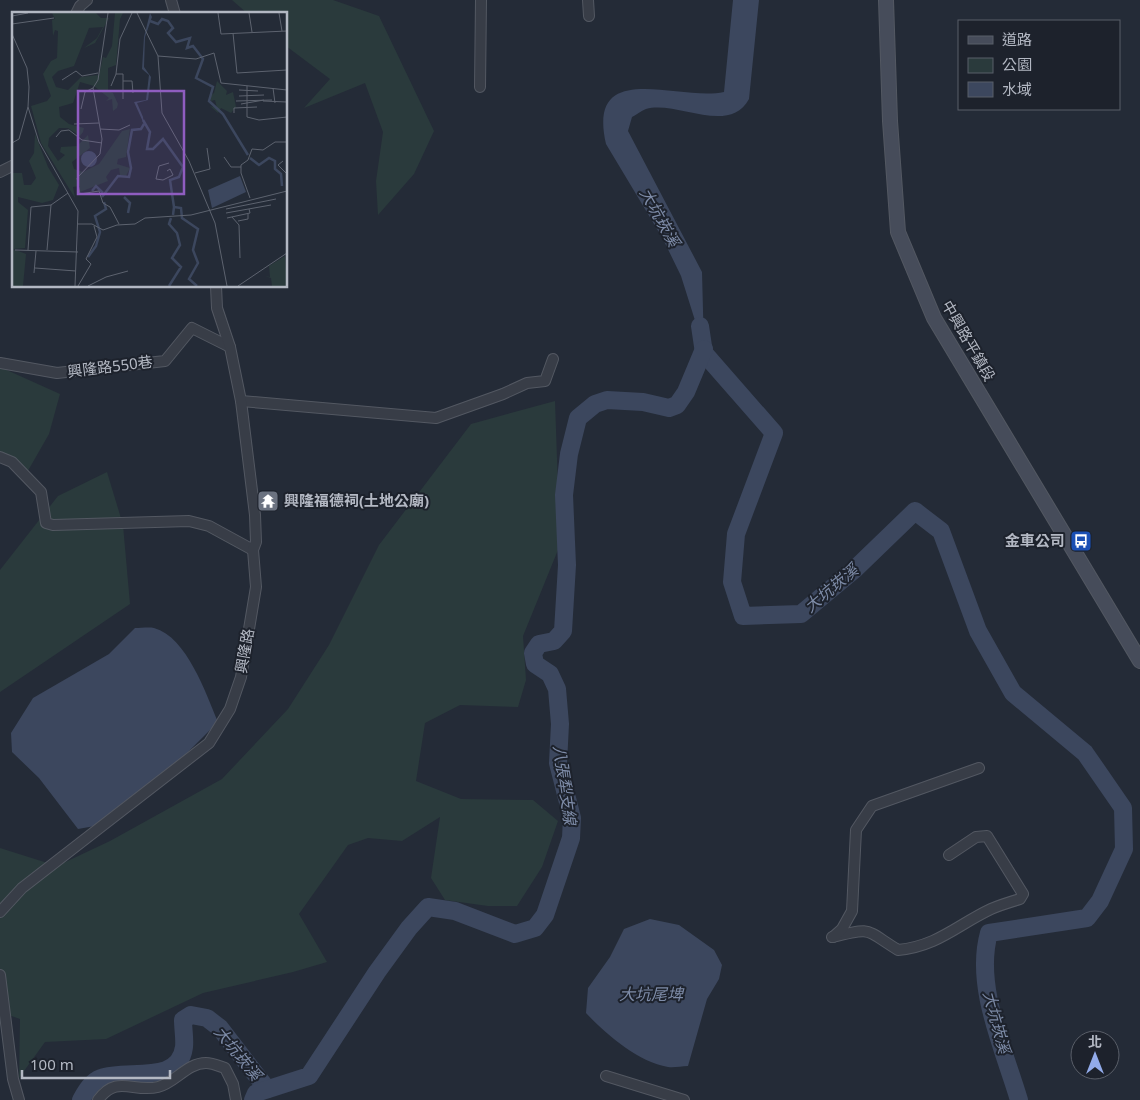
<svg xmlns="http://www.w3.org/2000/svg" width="1140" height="1100" font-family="'Noto Sans','Noto Sans TC',sans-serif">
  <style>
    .green { fill: #2a3a3c }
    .water { fill: #3c475e }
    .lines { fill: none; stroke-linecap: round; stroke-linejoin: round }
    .river { stroke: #3c475e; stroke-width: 18 }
    .street-casing { stroke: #535862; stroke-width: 12 }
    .secondary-casing { stroke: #535862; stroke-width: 16 }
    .street { stroke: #383d47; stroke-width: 10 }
    .secondary { stroke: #464c5a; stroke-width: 14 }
    .labels { text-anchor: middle; stroke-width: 4; stroke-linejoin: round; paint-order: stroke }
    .street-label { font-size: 15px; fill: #b3b8c3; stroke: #1d222c }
    .poi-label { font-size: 15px; font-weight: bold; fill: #b3b8c3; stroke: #1d222c; text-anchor: start }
    .water-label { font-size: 16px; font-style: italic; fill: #7e8ca8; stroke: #1d222c }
    .inset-river { fill: none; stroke: #3c475e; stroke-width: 2.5 }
    .inset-road { fill: none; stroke: #5d636f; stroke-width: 1 }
    .view { fill: #8f5dc0; fill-opacity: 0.15; stroke: #8f5dc0; stroke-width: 2.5 }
    .inset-edge { fill: none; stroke: #b3b8c3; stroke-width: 2.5 }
  </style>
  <rect width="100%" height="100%" fill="#242b37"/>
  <!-- green -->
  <g class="green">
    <path d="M232,0H333L379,16L434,131L414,174L378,215L376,181L383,132L365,83L304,108L330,79L286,46V14H248Z"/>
    <path d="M0,367L60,394L49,434L25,476L0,459Z"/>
    <path d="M555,401L560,545L523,636L526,680L518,707L460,705L425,723L416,781L461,799L533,800L558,821L542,867L517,906H488L445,900L431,878L440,817L402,841L368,838L348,845L299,914L327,962L293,972L203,993L106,1039L45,1042L19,1078L20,1019L0,1012V848L57,866L110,841L222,779L288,709L329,645L379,545L471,424Z"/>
    <path d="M107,472L123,525L130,604L0,692V570L58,496Z"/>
  </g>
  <!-- water -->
  <g class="water">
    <path d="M733,0H759L749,99C729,136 676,100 646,109C641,111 636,115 632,117L628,131L702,272L704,349L681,276L663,239L606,144C586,57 679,102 724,92Z"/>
    <path d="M135,628C141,628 149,627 154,628C187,637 206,694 218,722L175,765L106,824L78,829L39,778L12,752L11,733L33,698L109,654Z"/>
    <path d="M650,919L679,925L714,950L722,965L719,979L707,999L688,1066C681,1066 674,1068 668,1067C638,1062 606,1034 586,1013L588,988L610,957L624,929Z"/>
  </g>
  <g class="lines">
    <!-- river -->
    <g class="river">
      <path d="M700,326L704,353L774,433L736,534L732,582L743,616L801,614L855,569L915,511L941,531L978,631L1013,693L1085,753L1123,808L1124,849L1100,901L1087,918L989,933C974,986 1004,1049 1019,1100"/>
      <path d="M81,1100C86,1091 92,1081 101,1078C126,1068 179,1086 184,1047C185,1039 183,1029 183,1020L191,1015L207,1018L220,1028L267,1089"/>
      <path d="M253,1100L256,1093L309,1076L377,972L409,928L428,907L455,911L515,934L535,928L545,915L571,838L572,818L558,763L560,724L557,689L550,674L535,664L533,653L539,644L554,641L563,631L567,565L564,495L569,454L578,418L595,404L607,400L643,402L669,408L677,405L686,392L704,349"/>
    </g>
    <!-- street casing -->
    <g class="street-casing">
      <g id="street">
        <path d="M171,0L175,14"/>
        <path d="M588,0L589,16"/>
        <path d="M76,14L80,6L87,0"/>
        <path d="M480,87L481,0"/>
        <path d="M0,172L14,165"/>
        <path d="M0,363L57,373L165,361L192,328L230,347"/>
        <path d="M241,401L436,418L503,394L527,383L545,381L553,359"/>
        <path d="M0,457L12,462L41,492L46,523L53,525L189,521L209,526L253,550"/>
        <path d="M0,912L22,888L209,743L230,709L241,677L256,587L253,550L256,542L255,515L241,401L230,347L217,308L216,286"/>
        <path d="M832,937C873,927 864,929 898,950C938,946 957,925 991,909C1000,905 1010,902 1020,899L1023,894L987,836L976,837L949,855"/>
        <path d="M833,937L842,929L852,911L856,830L872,806L979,768"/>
        <path d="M0,975L13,1079L19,1100"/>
        <path d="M606,1076L684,1100"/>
        <path d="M98,1100C117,1074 133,1093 158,1087C175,1083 187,1063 206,1063C212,1063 219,1066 225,1068L233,1084L236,1100"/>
      </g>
    </g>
    <!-- secondary casing -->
    <g class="secondary-casing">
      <path id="secondary" d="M886,0L890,121L898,232L934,318L1140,661"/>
    </g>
    <!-- street -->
    <use href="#street" class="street"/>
    <!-- secondary -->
    <use href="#secondary" class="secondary"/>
  </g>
  <!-- icons -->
  <defs>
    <g id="temple-square" transform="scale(1.125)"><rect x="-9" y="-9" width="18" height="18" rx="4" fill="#6b7280" stroke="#1d222c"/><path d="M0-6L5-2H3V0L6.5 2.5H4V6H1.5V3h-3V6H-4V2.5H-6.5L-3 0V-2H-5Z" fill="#fff"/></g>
    <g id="bus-square" transform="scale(1.125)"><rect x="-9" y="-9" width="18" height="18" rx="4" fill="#1a4fb4" stroke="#1d222c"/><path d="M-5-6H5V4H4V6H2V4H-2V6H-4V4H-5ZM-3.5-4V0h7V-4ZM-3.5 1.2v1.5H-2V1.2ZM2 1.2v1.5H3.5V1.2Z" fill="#fff"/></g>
  </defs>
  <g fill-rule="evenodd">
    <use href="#temple-square" x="268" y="501"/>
    <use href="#bus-square" x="1081" y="541"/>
  </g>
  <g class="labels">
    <!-- street labels -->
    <g class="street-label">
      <text transform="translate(968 341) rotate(60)" y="5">中興路平鎮段</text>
      <text transform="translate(110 367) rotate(-7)" y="5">興隆路550巷</text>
      <text transform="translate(245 651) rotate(-80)" y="5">興隆路</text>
    </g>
    <!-- poi labels -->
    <g class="poi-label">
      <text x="284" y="506">興隆福德祠(土地公廟)</text>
      <text x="1065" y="546" text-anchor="end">金車公司</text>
    </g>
    <!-- water labels -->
    <g class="water-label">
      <text transform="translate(660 217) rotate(61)" y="6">大坑崁溪</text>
      <text transform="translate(831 588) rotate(-40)" y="6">大坑崁溪</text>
      <text transform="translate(565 785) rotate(82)" y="6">八張犁支線</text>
      <text x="651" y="1000">大坑尾埤</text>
      <text transform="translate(997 1022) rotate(75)" y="6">大坑崁溪</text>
      <text transform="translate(238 1053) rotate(51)" y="6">大坑崁溪</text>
    </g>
  </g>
  <!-- overview -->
  <g transform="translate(12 12)">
    <rect width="275" height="275" fill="#242b37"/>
    <path d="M40,1H84L89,6H97L83,31L72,36L85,26L91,15L77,16L62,54L46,59L40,65L44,75L56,78L69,65L87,63L91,45L94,46L100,34L103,1H111L108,7L104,53L96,56V79L101,81L106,92L105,96L101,99L100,87L94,89L97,86L82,74L68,70L61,91L47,95L48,105L57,112L72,116L71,120L68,124L56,116H47L37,126L36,134L46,149L53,143L48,140L49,135L65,134L76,123L78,136L60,150L62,157L71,160L87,152L110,119L118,117L114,145L106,147L105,152L118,156L114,164L108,163L107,156L99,158L94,165L96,169L68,180V174L61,175L63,186L29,131L19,94L35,89L39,84L31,62L39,49L45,46L46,19L43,18L41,24L40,8L43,7ZM205,69L215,79L214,83L221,80L224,95L219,101L209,96L206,101L198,94L205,96L203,88L199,89L198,84L202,81ZM23,122L36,155L47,173L41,188L30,191L6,185V190L16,198L13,236L1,237L14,242L11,274H0V161H10L12,173H19L24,166L17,149L22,141ZM273,244L275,274H260L259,266L253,264L258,265L257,254Z" fill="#2a3a3c"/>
    <path d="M138,1L140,5L133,25L132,55L139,65L136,88L125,91L131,105L132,112L122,90L134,88L137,63L130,57L132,25ZM69 147a8 8 0 1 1 16 0a8 8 0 1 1-16 0ZM228,164L234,180L200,196L196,178Z" fill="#3c475e"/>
    <path class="inset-river" d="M138,9L146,12L150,7L156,9L161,16L156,21L164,30L178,26L175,36L181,34L191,47L184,66L201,75L197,89L211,102L236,143M131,108L138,120L135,137H141L151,127L171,155L167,165L158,168L162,195M238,146L247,153L257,146L263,149V157L269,162L270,174M80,179L84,174L91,181M90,185L106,164L117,165L119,156L116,140L120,118L129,117L132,112M112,185L118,191L116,201M161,203L162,195L169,196L170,206L186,217L181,238L186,251L177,267L185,274M76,245L84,234L88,220L83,204L94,197L92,190M157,274L169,255L160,246L168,233L165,221L157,212L159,206"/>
    <path class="inset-road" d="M96,1L86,68L81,76L90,127L88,142L65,166L68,182L87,179L91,191L98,195L107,212M125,1L146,44L150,101L177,149L203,211L215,274M206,1L209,22L275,19M237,1L240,20M267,1L270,19M0,4L16,1M0,12L42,6M221,21L225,61L275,58M0,22L15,56L17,75L16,95L7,127L0,131M146,44L184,47L202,41L209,71L275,78M104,62L108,27L120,1M50,68L64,59L70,64L86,61M111,69H120L121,81M99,74L104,62H111V87M235,74V105L247,108L275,105M261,76L263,91M227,78L246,79M227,84L252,83M224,89L260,88M251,89L275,90M229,92L252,88M16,95L27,130L66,199L63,274M69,97L73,80L81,76M222,101V96L245,95M62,112L87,111M88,117L107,118L118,113M44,125L49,119L57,118L70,128L90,131M212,145L219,155H229M271,149L266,153L275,162M155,159L158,157L161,163L151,168L144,167L147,154L157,151M183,161L198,157L195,136M238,186L229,161V153L236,148L240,137L251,138L263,130H275M214,197L264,187M214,201L259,193M220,205L227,213L228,246M215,206L238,201L237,197M226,209L236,207V202M66,212H80L91,218L105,213L123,212L133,206L179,203L275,179M3,238L66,240M16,238L19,195L39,193L56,181M35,238L39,193M23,256L64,259M22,261L24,239M66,274L79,252L74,247L85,225L82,214M76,274L94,265L116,259M226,274L275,241"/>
    <path class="view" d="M66,79H172V182H66Z"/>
    <rect width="275" height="275" class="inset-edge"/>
  </g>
  <!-- legend -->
  <rect x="958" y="20" width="162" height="90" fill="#1d222c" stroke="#595e68"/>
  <rect x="968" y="36" width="25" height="8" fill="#464c5a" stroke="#595e68"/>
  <text x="1002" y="45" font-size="15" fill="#b3b8c3">道路</text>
  <rect x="968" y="58" width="25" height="15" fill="#2a3a3c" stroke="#595e68"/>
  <text x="1002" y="70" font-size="15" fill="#b3b8c3">公園</text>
  <rect x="968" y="82" width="25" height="15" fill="#3c475e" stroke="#595e68"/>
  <text x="1002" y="95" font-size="15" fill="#b3b8c3">水域</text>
  <!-- north arrow -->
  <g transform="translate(1095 1055)"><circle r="24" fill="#1d222c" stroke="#595e68"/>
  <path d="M0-4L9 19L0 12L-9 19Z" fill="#92abea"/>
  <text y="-8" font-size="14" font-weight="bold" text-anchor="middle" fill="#b3b8c3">北</text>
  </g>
  <!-- scale -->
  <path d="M22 1070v8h148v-8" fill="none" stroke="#b3b8c3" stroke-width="2.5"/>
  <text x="30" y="1070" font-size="15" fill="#b3b8c3" stroke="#1d222c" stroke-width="4" paint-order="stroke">100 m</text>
</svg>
